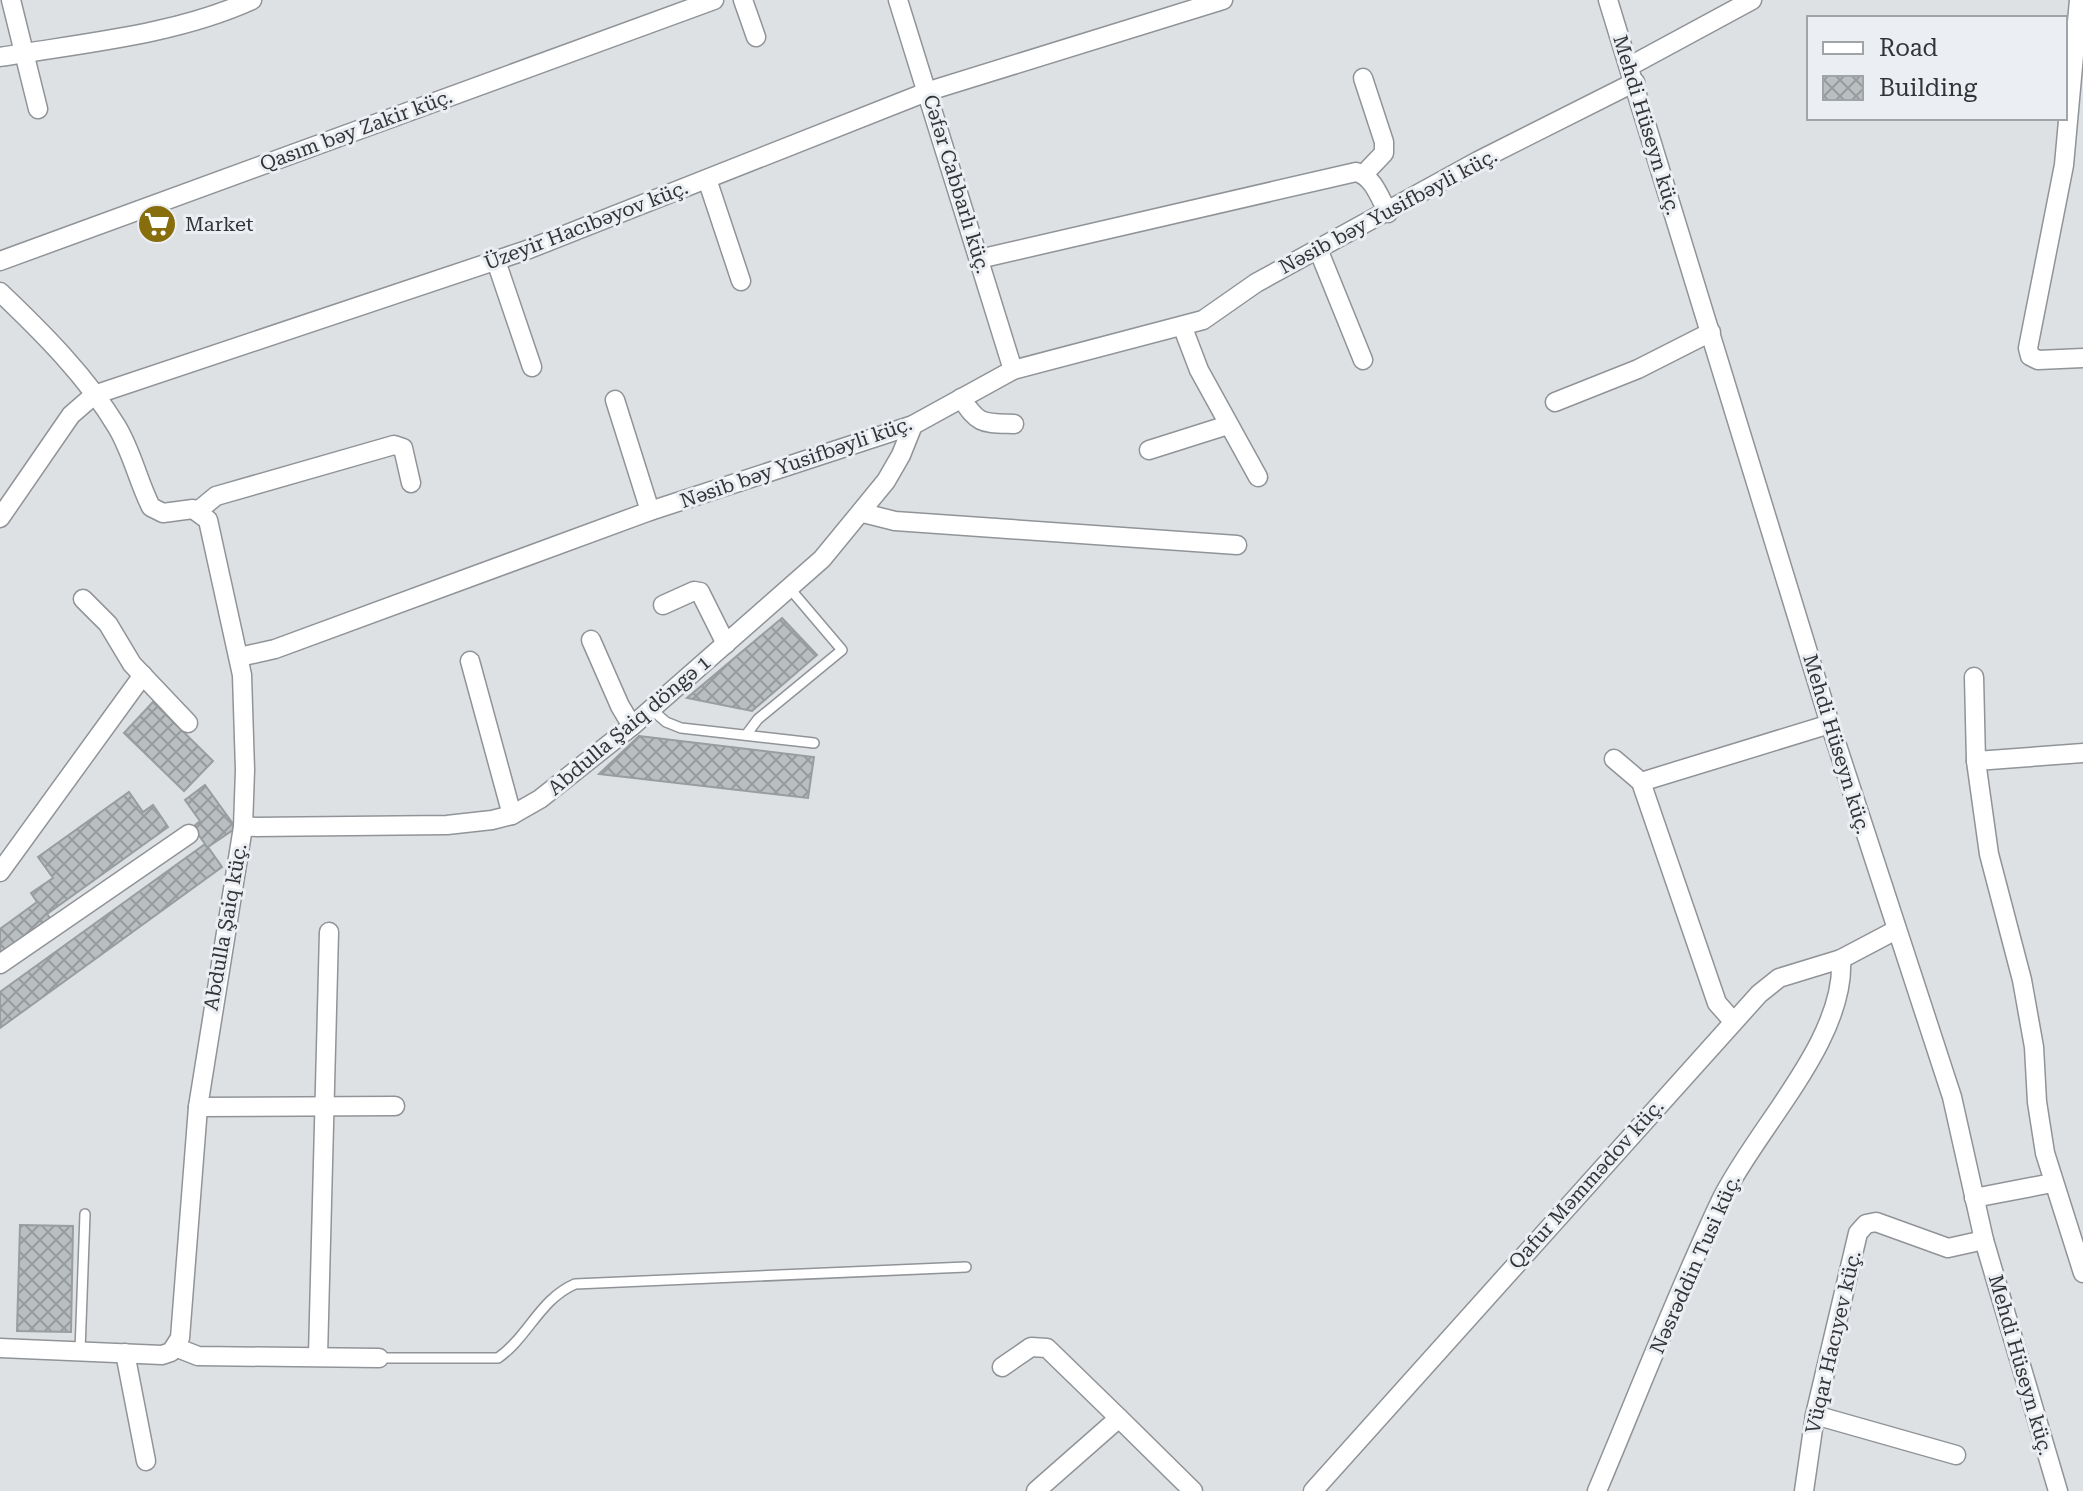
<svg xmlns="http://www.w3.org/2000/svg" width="2083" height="1491" font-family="'Roboto Serif',serif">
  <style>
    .building { fill: url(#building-cross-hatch); stroke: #989d9f; stroke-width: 2 }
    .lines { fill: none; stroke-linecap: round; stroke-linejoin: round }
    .lane-casing { stroke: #909397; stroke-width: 12 }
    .street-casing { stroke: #909397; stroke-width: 21 }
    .lane { stroke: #fff; stroke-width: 9 }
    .street { stroke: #fff; stroke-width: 18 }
    .labels { text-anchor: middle; stroke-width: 6; stroke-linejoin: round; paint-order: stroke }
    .street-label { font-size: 20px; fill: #333436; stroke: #ebeef2 }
    .poi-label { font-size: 20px; fill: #333436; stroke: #ebeef2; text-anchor: start }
  </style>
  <defs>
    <pattern id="building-cross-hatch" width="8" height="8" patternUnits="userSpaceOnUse" patternTransform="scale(2)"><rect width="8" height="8" fill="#b9bec0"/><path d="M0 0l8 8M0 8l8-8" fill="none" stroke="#979b9d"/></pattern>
  </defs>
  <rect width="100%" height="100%" fill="#dee1e4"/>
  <!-- building -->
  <g class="building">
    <path d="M782,618L817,655L752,711L687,698Z"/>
    <path d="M153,702L213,761L184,791L124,733Z"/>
    <path d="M639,736L814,757L808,798L599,774Z"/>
    <path d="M205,785L236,828L208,847L222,867L0,1028V992L205,844L193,827L200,821L185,800Z"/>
    <path d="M129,792L143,812L153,805L168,827L47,914L52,921L0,958V929L37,902L31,893L53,878L38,857Z"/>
    <path d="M20,1225L73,1226L71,1332L17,1331Z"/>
  </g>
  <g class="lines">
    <!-- lane casing -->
    <g class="lane-casing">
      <g id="lane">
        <path d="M651,709L666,722L681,728L814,743"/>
        <path d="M746,735L758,719L842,650L791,590"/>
        <path d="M80,1351L85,1214"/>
        <path d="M379,1358H498C528,1337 540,1299 575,1284L966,1267"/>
      </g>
    </g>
    <!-- street casing -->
    <g class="street-casing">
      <g id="street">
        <path d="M11,0L38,109"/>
        <path d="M743,0L756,37"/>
        <path d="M898,0L1013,370"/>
        <path d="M1608,0L1830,724L1952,1097L1984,1240L2058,1491"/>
        <path d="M2079,0L2064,165L2028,348L2030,356L2038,360L2083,358"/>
        <path d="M0,57C83,43 175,35 252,0"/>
        <path d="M1630,66L1752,0"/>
        <path d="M1363,78L1384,142V153L1364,174"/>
        <path d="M707,179L741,281"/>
        <path d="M1318,249L1363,360"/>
        <path d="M979,259L1356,172C1373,176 1380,198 1388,213"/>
        <path d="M0,261L714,0"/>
        <path d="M496,261L532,367"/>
        <path d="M0,292C42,332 87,377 117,427C132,452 138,481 151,507L163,513L193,509L208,520L242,675L245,770L243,827L198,1107L180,1338L171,1352L162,1355L0,1348"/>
        <path d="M1183,328L1199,370L1258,477"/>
        <path d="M961,398C979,425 982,423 1014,424"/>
        <path d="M615,400L650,511"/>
        <path d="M1555,402L1638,369L1711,332"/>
        <path d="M1149,450L1228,425"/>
        <path d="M199,510L216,496L394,445L403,448L411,483"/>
        <path d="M863,513L895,521L1237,545"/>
        <path d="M0,518L71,415L94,395L524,251L929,91L1223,0"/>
        <path d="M83,599L108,624L132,664L188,723"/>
        <path d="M663,605L694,591L700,592L726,644"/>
        <path d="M591,640L620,706L632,726"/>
        <path d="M239,657L275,649L650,511L913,425L1013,370L1203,320L1256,283L1478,161L1635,82"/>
        <path d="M470,661L512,815"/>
        <path d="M1974,677L1976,761L1989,854L2022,980L2034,1047L2037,1102L2045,1153L2083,1273"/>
        <path d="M1614,759L1641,782L1717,1003L1732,1020"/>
        <path d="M1976,761L2083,753"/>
        <path d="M1641,782L1830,724"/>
        <path d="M243,827L447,825L492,820L512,815L540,799L632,726L822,559L886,481L901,455L913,425"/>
        <path d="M0,872L143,675"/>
        <path d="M0,964L189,834"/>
        <path d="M198,1107L395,1106"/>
        <path d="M1974,1198L2052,1183"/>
        <path d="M175,1347L198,1356L379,1358"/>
        <path d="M125,1353L146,1461"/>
        <path d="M318,1356L329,932"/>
        <path d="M1002,1367L1031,1347L1047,1348L1119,1418"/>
        <path d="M1815,1415L1956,1455"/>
        <path d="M1036,1491L1119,1418L1193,1491"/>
        <path d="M1313,1491L1759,994L1779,978L1841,959L1896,930"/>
        <path d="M1597,1491C1638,1394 1676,1295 1721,1200C1757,1127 1846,1040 1841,959"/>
        <path d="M1804,1491L1815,1415L1858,1233L1866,1224L1876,1222L1948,1248L1984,1240"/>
      </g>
    </g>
    <!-- lane -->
    <use href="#lane" class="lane"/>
    <!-- street -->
    <use href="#street" class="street"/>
  </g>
  <!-- icons -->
  <defs>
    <g id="supermarket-disc" transform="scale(2)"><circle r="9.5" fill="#876d0c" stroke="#ebeef2"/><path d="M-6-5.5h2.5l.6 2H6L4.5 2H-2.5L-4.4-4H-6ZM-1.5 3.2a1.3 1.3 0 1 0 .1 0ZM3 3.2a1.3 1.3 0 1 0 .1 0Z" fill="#fff"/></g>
  </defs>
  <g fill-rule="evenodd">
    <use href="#supermarket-disc" x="157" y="224"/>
  </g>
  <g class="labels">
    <!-- street labels -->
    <g class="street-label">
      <text transform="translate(1647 125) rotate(73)" y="7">Mehdi Hüseyn küç.</text>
      <text transform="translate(356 130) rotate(-20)" y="7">Qasım bəy Zakir küç.</text>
      <text transform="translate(957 184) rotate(73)" y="7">Cəfər Cabbarlı küç.</text>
      <text transform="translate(1388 211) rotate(-28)" y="7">Nəsib bəy Yusifbəyli küç.</text>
      <text transform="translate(586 225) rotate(-21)" y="7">Üzeyir Hacıbəyov küç.</text>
      <text transform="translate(796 462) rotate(-19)" y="7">Nəsib bəy Yusifbəyli küç.</text>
      <text transform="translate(629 725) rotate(-40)" y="7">Abdulla Şaiq döngə 1</text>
      <text transform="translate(1837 744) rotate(73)" y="7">Mehdi Hüseyn küç.</text>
      <text transform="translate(225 927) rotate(-80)" y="7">Abdulla Şaiq küç.</text>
      <text transform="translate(1586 1184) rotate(-48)" y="7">Qafur Məmmədov küç.</text>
      <text transform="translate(1695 1264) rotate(-66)" y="7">Nəsrəddin Tusi küç.</text>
      <text transform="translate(1833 1342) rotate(-77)" y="7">Vüqar Hacıyev küç.</text>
      <text transform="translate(2021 1365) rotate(74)" y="7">Mehdi Hüseyn küç.</text>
    </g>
    <!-- poi labels -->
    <g class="poi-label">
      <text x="185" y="231">Market</text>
    </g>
  </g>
  <!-- legend -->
  <rect x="1807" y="16" width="260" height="104" fill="#ebeef2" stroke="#a1a4a7" stroke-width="2"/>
  <rect x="1823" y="42" width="40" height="12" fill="#ffffff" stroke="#a1a4a7" stroke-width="2"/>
  <text x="1879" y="56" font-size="24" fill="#333436">Road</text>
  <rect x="1823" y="76" width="40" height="24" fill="url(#building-cross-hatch)" stroke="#a1a4a7" stroke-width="2"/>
  <text x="1879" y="96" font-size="24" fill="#333436">Building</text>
</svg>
